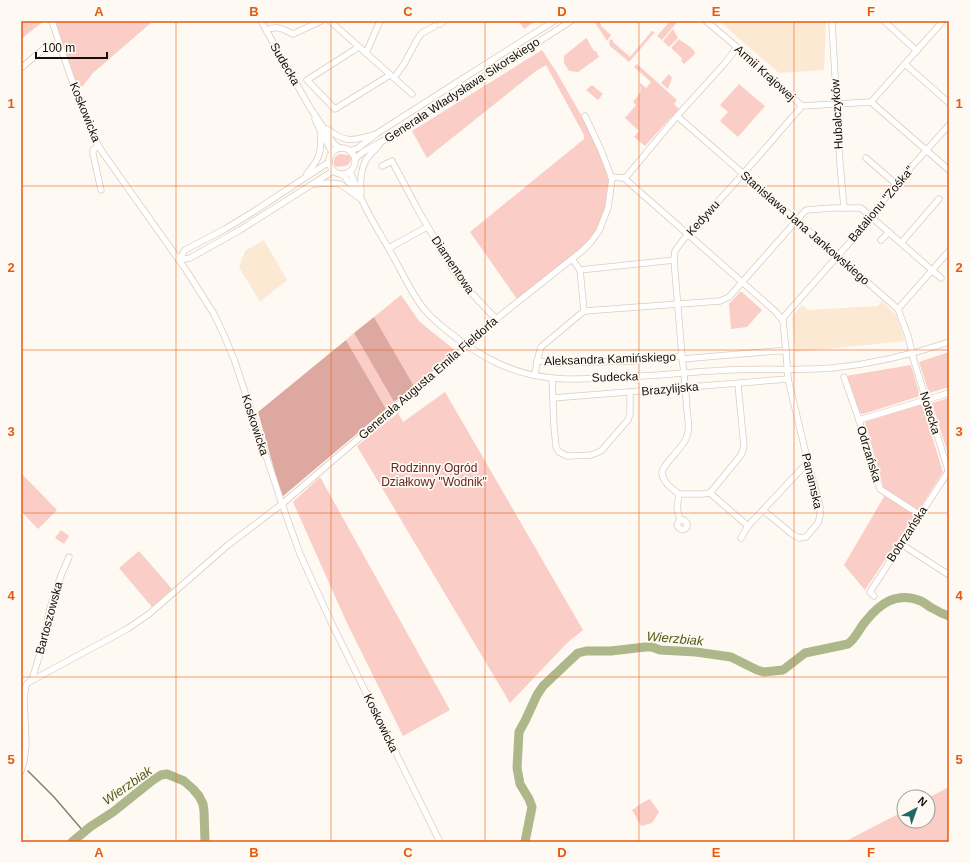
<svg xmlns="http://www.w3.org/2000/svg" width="970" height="863" font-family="Arial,sans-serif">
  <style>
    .built { fill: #fbe9d3 }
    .green { fill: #facdc7 }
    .forest { fill: #dca8a0 }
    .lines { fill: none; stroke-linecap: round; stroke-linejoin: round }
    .stream { stroke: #7f8564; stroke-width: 1.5 }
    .river { stroke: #adb78a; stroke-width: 9 }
    .minor-casing { stroke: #dbcebf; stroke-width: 7 }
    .minor { stroke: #fff; stroke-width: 5.5 }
    .grid { fill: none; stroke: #e8590c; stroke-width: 1; stroke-opacity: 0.55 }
    .labels { text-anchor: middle; stroke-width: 3.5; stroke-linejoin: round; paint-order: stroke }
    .street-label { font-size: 12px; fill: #130f0a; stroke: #fef9f2 }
    .park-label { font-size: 12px; fill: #652520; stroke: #fef9f2 }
    .water-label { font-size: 13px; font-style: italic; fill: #4e5a13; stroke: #fef9f2 }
    .neatline { fill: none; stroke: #e8590c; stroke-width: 1.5 }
    .grid-label { font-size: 13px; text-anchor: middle; font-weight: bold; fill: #e8590c }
  </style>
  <rect width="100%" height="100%" fill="#fef9f2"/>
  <!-- built -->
  <g class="built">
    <path d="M719,21H826L824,70L779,73Z"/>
    <path d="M264,240L287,280L260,302L239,267L245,251Z"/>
    <path d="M882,301L896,315L905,341L795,352L792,317L802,305L808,310L878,306Z"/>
  </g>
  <!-- green -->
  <g class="green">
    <path d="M21,21H44L21,39Z"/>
    <path d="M55,21H153L93,73L82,87L76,81Z"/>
    <path d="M519,21H535L524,29Z"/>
    <path d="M594,21H600L601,26L611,35L607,41Z"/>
    <path d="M670,21H678L662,40L657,36Z"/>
    <path d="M673,29L678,38L669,47L663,41Z"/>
    <path d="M652,31L655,32L629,62L610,46L609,41L611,39L613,40V42L630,57Z"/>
    <path d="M586,38L589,42V43L594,51H596L599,57L578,72L569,71L564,63V56Z"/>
    <path d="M679,39C684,44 692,46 695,53L694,55L684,64L681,61L682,58L671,48Z"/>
    <path d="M542,50L557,73L588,127L600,153L609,178L604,212L592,238L557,268L517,299L470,232L584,139V135L546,65L536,71L427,158L412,131Z"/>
    <path d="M637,64L677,100L674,104L680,110L674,118L672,116L645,146L634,137L639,131L625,118L636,105L633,102C639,93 643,93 639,82L646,88L651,82L634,67Z"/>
    <path d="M669,74L672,78L668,89L661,83Z"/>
    <path d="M739,84L765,106L738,137L720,121L728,112L720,105Z"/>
    <path d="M592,85L603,94L598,100L586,90Z"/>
    <path d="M340,154L349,155C352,158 351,161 348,165L345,166L335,167C332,161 334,156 340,154Z"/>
    <path d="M740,292H742L762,310L747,327L731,329L729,304Z"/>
    <path d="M401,295L419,321L431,331L456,351L414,386L374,317Z"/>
    <path d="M354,333L394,402L386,409L346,340Z"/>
    <path d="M949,352V387L929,393L919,362Z"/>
    <path d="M911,365L920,396L863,414L857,411L846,376Z"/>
    <path d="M445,392L583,630L567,643L510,703L357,446L398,413L403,422Z"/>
    <path d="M949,398V457L932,403Z"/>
    <path d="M922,404L943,472L918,511L884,489L865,422Z"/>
    <path d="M21,473L57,510L38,529L21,511Z"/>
    <path d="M320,477L450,710L403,736L346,621L293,502Z"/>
    <path d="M885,495L915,515L865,590L844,565Z"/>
    <path d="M61,530L69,536L64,544L55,538Z"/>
    <path d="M139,551L172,589L152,607L119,568Z"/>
    <path d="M949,787V842H844L904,811V821H928V798Z"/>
    <path d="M650,799L659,812L652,823L641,826L632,810L642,803Z"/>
  </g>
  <!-- forest -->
  <g class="forest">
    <path d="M374,317L414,386L394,402L354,333Z"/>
    <path d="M346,340L386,409L282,497L258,412Z"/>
  </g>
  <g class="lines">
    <!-- stream -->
    <path class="stream" d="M28,771L54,797L84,832"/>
    <!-- river -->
    <g class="river">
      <path d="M72,842L90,827L113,812L153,780L161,775L167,774L184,781L193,789L199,796L203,804L204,811L205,842"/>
      <path d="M525,842L532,807L529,799L520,784L517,768L519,732L525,721L537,695L543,686L578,653L586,651H611L645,647H652L660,650L696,652L731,657L757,670L764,672L783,670L805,653L848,644C856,638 859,629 865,622C880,603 897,591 921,601C925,603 928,606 932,608C937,611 943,614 949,616"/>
    </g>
    <!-- minor casing -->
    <g class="minor-casing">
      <g id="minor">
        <path d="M52,21C60,45 68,70 77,94C84,115 91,135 103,153L186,270L214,314L223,333L234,359L282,504L300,554L331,622L440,842"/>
        <path d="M261,21L309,106L334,144L340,148"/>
        <path d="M330,21L412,94"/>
        <path d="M706,21L737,47L802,106L871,102L949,170"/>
        <path d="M833,21L832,23L840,164L844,208"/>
        <path d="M884,21L917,51"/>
        <path d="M440,24L444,21"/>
        <path d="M266,30C278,25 282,29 293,34L321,21"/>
        <path d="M358,47L354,50L307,80L335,109L390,75"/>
        <path d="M366,53L380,21"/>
        <path d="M905,64L949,103"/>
        <path d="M21,68L46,47L59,43"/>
        <path d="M394,78L404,64L418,38L422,33L435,26"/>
        <path d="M871,102L943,21"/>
        <path d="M677,116L898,309L908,336L914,361L949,473"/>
        <path d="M315,119L321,132L332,152"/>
        <path d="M327,129C346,143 351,141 373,135"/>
        <path d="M98,146L93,150V154L101,190"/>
        <circle cx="342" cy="161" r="13"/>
        <path d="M350,151L358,148L376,134L448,88L554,21"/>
        <path d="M866,158L896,184"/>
        <path d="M355,159L363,152L381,142L571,21"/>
        <path d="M382,166L392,161L417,208L453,270L463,284L496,319"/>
        <path d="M350,172C354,180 357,189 361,198C370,219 384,239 395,260C404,276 412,294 424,309C431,318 440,325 450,333C481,357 511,374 552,378C568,380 585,379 601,378C644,377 686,372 729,370C763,368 797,371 832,368C872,364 911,355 949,342"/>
        <path d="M307,174C320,157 321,155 321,133"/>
        <path d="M341,174L345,177L356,192"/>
        <path d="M611,177L624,178L627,176L677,116L726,62L737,47"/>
        <path d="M624,178L776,312L783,321L786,351L788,379L808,462L820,506V516L818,523L806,537L799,538L792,534L763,510"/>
        <path d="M315,184L329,183L340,184L361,199"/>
        <path d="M361,193C360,183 361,169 366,160C369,155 375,150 379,145"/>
        <path d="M881,240L889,232"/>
        <path d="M901,243L939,199"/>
        <path d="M389,248L427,227"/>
        <path d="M572,259L580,270"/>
        <path d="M179,260L185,250L225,229L253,212L329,162"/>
        <path d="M179,260L190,258L240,230L333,171"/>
        <path d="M898,309L949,251"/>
        <path d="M584,311L580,270L674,260"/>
        <path d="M782,319L872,217L876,210L896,184L949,125"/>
        <path d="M682,356L674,260L675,251L683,240L743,174L802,106"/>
        <path d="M682,359L777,351H786"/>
        <path d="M537,361L556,363L633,361L682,356C684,374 686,393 687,411C688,419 690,428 687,436C684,448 662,464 662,473C663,483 673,489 679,494L677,508L680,520L679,521L677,525L679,528C682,530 685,530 687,527V523L684,520H680"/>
        <path d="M535,375L537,361L541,347L584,311L720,301L729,297L805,211L807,210L832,208H861L941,278"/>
        <path d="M844,377L859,420"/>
        <path d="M552,378L554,427L556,447L559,452L567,456L591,455L601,451L628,420L630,414V393"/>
        <path d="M553,398L788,379"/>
        <path d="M710,493L748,526L808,462"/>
        <path d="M710,493L741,455L744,447L738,384"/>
        <path d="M679,494H702L710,493"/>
        <path d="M920,515L880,489L859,420L949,393"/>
        <path d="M741,538L748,526"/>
        <path d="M901,544L949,575"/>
        <path d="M874,596L870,592L948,472"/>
        <path d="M32,680L43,643L50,608L60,578L69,557"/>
        <path d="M21,771L24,761L26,745L24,699L26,685L29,682L127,629L149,614L228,545L282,504L476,338L496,319L582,251L591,242L599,231L608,208L612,179L601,150L585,116"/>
      </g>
    </g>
    <!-- minor -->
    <use href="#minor" class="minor"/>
  </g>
  <!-- grid -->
  <path class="grid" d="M176,21V842M331,21V842M485,21V842M639,21V842M794,21V842M21,186H949M21,350H949M21,513H949M21,677H949"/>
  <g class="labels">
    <!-- street labels -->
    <g class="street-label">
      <text transform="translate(285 64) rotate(60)" y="4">Sudecka</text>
      <text transform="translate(765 73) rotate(42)" y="4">Armii Krajowej</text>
      <text transform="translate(462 90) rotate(-33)" y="4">Generała Władysława Sikorskiego</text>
      <text transform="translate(85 112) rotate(68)" y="4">Koskowicka</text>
      <text transform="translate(837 114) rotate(-93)" y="4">Hubalczyków</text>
      <text transform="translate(881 204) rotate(-50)" y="4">Batalionu "Zośka"</text>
      <text transform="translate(703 218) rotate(-48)" y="4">Kedywu</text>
      <text transform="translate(805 228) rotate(41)" y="4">Stanisława Jana Jankowskiego</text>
      <text transform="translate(453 265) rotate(56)" y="4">Diamentowa</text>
      <text transform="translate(610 359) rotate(-2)" y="4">Aleksandra Kamińskiego</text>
      <text transform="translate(615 377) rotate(-2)" y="4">Sudecka</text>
      <text transform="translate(428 378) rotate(-41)" y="4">Generała Augusta Emila Fieldorfa</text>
      <text transform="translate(670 389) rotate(-5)" y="4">Brazylijska</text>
      <text transform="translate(930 413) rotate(73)" y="4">Notecka</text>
      <text transform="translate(255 425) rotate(72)" y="4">Koskowicka</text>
      <text transform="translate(869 454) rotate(73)" y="4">Odrzańska</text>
      <text transform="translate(812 481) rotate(77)" y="4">Panamska</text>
      <text transform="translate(907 534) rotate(-57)" y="4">Bobrzańska</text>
      <text transform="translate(49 618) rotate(-75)" y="4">Bartoszowska</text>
      <text transform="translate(381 723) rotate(64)" y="4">Koskowicka</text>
    </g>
    <!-- park labels -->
    <g class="park-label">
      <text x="434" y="472">Rodzinny Ogród<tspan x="434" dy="14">Działkowy "Wodnik"</tspan></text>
    </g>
    <!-- water labels -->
    <g class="water-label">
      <text transform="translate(675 638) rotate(5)" y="5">Wierzbiak</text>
      <text transform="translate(127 785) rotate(-35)" y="5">Wierzbiak</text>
    </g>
  </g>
  <!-- border -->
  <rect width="970" height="863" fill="none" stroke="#fef9f2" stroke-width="44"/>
  <!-- north arrow -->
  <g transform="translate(916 809) rotate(41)"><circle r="19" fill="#fef9f2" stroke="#a09b95"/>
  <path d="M0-3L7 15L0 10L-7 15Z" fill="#1e6963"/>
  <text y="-6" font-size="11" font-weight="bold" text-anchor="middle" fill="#130f0a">N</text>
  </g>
  <!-- scale -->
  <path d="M36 52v6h71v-6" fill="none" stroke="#130f0a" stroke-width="2"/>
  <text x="42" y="52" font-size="12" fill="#130f0a" stroke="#fef9f2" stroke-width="3" paint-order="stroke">100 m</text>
  <rect x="22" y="22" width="926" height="819" class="neatline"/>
  <g class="grid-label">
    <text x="99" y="16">A</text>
    <text x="254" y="16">B</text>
    <text x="408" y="16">C</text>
    <text x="562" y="16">D</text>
    <text x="716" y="16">E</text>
    <text x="871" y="16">F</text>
    <text x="11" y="108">1</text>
    <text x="959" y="108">1</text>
    <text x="11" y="272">2</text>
    <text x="959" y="272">2</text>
    <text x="11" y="436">3</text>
    <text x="959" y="436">3</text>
    <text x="11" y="600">4</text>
    <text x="959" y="600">4</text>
    <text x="11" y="764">5</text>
    <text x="959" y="764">5</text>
    <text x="99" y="857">A</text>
    <text x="254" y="857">B</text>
    <text x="408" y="857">C</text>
    <text x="562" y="857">D</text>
    <text x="716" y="857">E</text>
    <text x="871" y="857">F</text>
  </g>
</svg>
